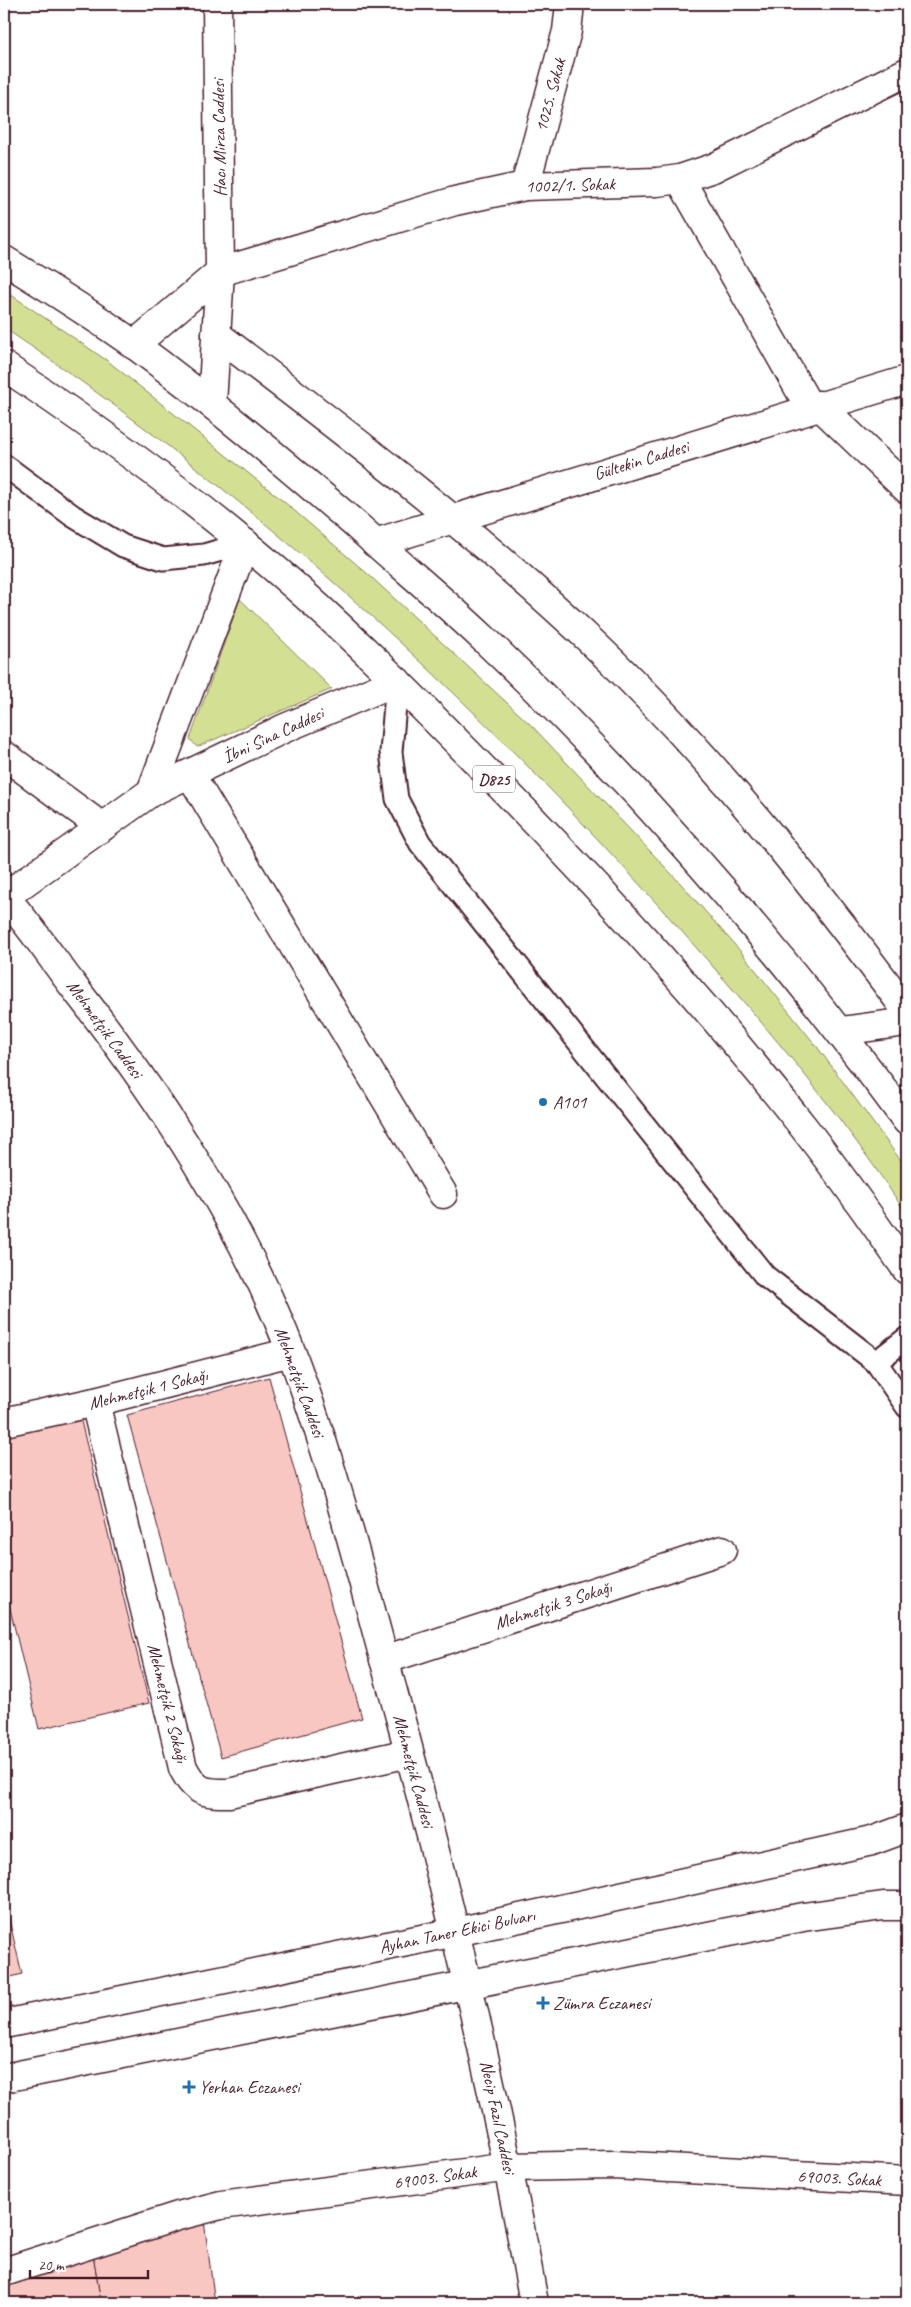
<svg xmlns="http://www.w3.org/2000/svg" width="911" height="2307" font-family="Caveat,sans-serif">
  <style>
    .green { fill: #d3e093; stroke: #8e805f }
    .building { fill: #f8c7c2; stroke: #4a1f2b }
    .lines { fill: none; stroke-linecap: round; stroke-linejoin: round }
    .lane-casing { stroke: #4a1f2b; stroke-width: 25 }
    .street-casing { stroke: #4a1f2b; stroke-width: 31 }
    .secondary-casing { stroke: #4a1f2b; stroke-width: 31 }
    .highway-casing { stroke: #4a1f2b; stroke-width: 31 }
    .lane { stroke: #fff; stroke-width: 21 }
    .street { stroke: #fff; stroke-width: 28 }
    .secondary { stroke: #fff; stroke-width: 28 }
    .highway { stroke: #fff; stroke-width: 28 }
    .poi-dot { fill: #1f6fb2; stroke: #fff; stroke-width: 2 }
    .labels { text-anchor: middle; stroke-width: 4; stroke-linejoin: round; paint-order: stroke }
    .shield { fill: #fff; stroke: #80626b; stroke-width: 1 }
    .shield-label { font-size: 16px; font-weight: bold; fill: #4a1f2b }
    .street-label { font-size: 18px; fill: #4a1f2b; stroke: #fff }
    .poi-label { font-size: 18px; fill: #4a1f2b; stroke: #fff; text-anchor: start }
  </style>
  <rect width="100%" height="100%" fill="#fff"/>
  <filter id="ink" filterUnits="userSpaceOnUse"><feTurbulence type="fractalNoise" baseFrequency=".02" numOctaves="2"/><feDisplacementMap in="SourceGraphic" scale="10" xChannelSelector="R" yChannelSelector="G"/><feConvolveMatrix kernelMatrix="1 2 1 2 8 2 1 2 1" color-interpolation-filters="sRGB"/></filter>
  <g filter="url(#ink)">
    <!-- green -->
    <g class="green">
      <path d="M4,290L109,362L282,500L369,575L532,726L682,885L741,952L818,1048L907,1169V1215C840,1111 758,1017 676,925C477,701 254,495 4,328Z"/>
      <path d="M240,599L332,689L197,747L190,739Z"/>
    </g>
    <!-- building -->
    <g class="building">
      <path d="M269,1377L362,1718L221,1757L127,1415Z"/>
      <path d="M80,1417L149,1703L39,1729L4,1584V1435Z"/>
      <path d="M4,1898L22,1974L4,1979Z"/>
      <path d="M204,2221L215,2303H101L93,2255Z"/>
      <path d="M93,2255L101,2303H4V2283Z"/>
    </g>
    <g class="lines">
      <!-- lane casing -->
      <g class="lane-casing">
        <g id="lane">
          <path d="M4,465L73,516L123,546L163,559L204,555L245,543"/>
          <path d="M397,681L391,752L397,799L420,843L765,1276L876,1362L907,1407"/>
          <path d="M876,1362L907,1338"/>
        </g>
      </g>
      <!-- street casing -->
      <g class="street-casing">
        <g id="street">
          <path d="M680,179L810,408"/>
          <path d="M525,186L567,31L570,4"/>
          <path d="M220,272L455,201L525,186L657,182L680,179L713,168L907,72"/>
          <path d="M819,405L907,489"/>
          <path d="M190,774L443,1194"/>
          <path d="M841,1031L907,1022"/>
          <path d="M95,1402L183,1768C196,1792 202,1793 229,1793L409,1753"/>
          <path d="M4,1422L95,1402L291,1352"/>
          <path d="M384,1660L722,1550"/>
          <path d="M4,2272L178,2216L221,2205L510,2167L613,2165L907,2181"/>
        </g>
      </g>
      <!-- secondary casing -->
      <g class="secondary-casing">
        <g id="secondary">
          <path d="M216,334C346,433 475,531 594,644C711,755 811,882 907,1011"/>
          <path d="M134,345L220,272"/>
          <path d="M212,404L220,272L217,4"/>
          <path d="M375,543L907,380"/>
          <path d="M4,755L102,827"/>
          <path d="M151,792L245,543"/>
          <path d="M4,896C29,924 51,957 74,987C161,1099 241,1221 292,1354C337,1474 367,1598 401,1721C453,1915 499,2106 534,2303"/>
          <path d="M4,897L151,792L285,728L397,681"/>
          <path d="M4,2024L456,1932L872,1841L907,1828"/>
          <path d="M4,2078L803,1917L883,1906H907"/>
        </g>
      </g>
      <!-- highway casing -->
      <g class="highway-casing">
        <g id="highway">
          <path d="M4,260C48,287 93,315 136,346C212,402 284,463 356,525C398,563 442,599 483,638C639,785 780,949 907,1121"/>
          <path d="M4,366C86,421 167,479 243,542C340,621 427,711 514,800C616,905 715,1014 805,1129C841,1175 874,1223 907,1270"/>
        </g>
      </g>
      <!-- lane -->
      <use href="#lane" class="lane"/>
      <!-- street -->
      <use href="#street" class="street"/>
      <!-- secondary -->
      <use href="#secondary" class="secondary"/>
      <!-- highway -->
      <use href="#highway" class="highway"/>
    </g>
  </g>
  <!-- markers -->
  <g class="poi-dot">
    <circle cx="543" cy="1102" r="5"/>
    <path d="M540.5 1995.5h5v5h5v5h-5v5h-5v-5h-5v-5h5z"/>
    <path d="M186.5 2079.5h5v5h5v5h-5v5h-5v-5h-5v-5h5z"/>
  </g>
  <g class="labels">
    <!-- shield labels -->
    <rect class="shield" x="473" y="765.5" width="42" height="27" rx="4"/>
    <g class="shield-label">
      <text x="494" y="785">D825</text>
    </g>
    <!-- street labels -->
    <g class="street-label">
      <text transform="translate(550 95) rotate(-75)" y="6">1025. Sokak</text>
      <text transform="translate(219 138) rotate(-91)" y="6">Hacı Mirza Caddesi</text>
      <text transform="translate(570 185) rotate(-2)" y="6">1002/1. Sokak</text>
      <text transform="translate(641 460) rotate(-17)" y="6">Gültekin Caddesi</text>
      <text transform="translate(273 735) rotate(-25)" y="6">İbni Sina Caddesi</text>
      <text transform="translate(105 1029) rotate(54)" y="6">Mehmetçik Caddesi</text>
      <text transform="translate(300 1382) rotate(70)" y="6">Mehmetçik Caddesi</text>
      <text transform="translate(148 1389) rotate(-14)" y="6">Mehmetçik 1 Sokağı</text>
      <text transform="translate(553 1605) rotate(-18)" y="6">Mehmetçik 3 Sokağı</text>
      <text transform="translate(168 1703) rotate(76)" y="6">Mehmetçik 2 Sokağı</text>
      <text transform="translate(414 1771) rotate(75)" y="6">Mehmetçik Caddesi</text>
      <text transform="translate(457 1931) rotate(-12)" y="6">Ayhan Taner Ekici Bulvarı</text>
      <text transform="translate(498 2117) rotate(78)" y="6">Necip Fazıl Caddesi</text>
      <text transform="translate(435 2177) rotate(-8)" y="6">69003. Sokak</text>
      <text transform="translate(839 2178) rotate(3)" y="6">69003. Sokak</text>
    </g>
    <!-- poi labels -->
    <g class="poi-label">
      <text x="553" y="1108">A101</text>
      <text x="553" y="2009">Zümra Eczanesi</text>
      <text x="199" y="2093">Yerhan Eczanesi</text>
    </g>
  </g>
  <!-- margin -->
  <rect width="911" height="2307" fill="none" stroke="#fff" stroke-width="20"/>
  <rect x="10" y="10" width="891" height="2287" fill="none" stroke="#4a1f2b" stroke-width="2" filter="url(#ink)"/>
  <!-- scale -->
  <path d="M30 2270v8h118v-8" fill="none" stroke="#4a1f2b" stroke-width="2.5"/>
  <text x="38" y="2270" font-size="15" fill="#4a1f2b" stroke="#ffffff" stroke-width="4" paint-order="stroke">20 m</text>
</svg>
